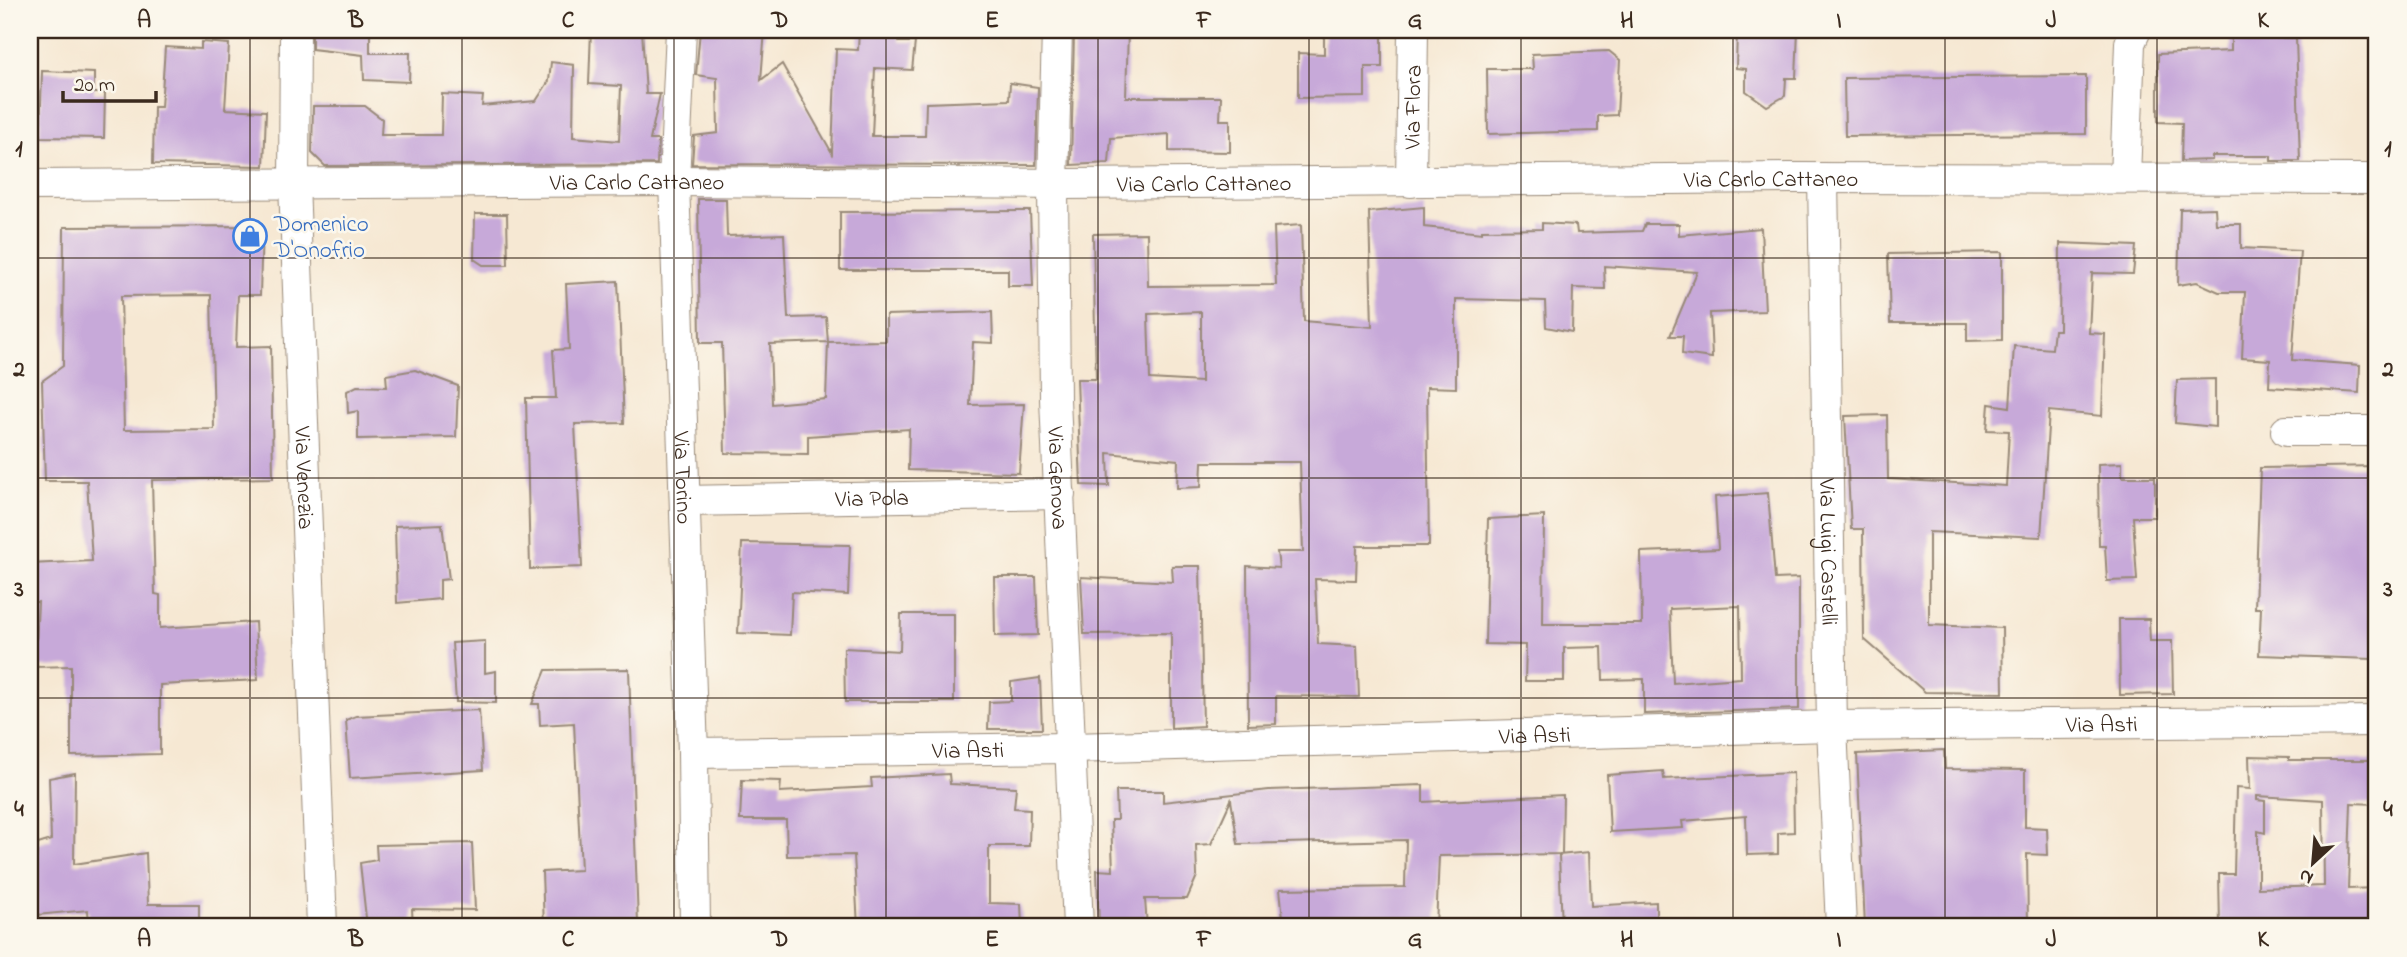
<svg xmlns="http://www.w3.org/2000/svg" width="2407" height="957" font-family="'Indie Flower',sans-serif">
  <style>
    .building { fill: #c7a9d9; fill-rule: evenodd }
    .lines { fill: none; stroke-linecap: round; stroke-linejoin: round }
    .minor-casing { stroke: #988978; stroke-width: 32 }
    .minor { stroke: #fff; stroke-width: 30 }
    .grid { fill: none; stroke: #3b2a1e; stroke-width: 2; stroke-opacity: 0.55 }
    .labels { text-anchor: middle; stroke-width: 5; stroke-linejoin: round; paint-order: stroke }
    .street-label { font-size: 23px; fill: #3b2a1e; stroke: #fbf7ec }
    .shop-label { font-size: 23px; fill: #366cbe; stroke: #fbf7ec; text-anchor: start }
    .neatline { fill: none; stroke: #3b2a1e; stroke-width: 2.5 }
    .grid-label { font-size: 23px; text-anchor: middle; font-weight: bold; fill: #3b2a1e }
  </style>
  <rect width="100%" height="100%" fill="#fbf7ec"/>
  <filter id="ink" filterUnits="userSpaceOnUse"><feTurbulence type="fractalNoise" baseFrequency=".0143" numOctaves="2"/><feDisplacementMap in="SourceGraphic" scale="14" xChannelSelector="R" yChannelSelector="G"/><feConvolveMatrix kernelMatrix="1 2 1 2 8 2 1 2 1" color-interpolation-filters="sRGB"/></filter>
  <filter id="wash" filterUnits="userSpaceOnUse"><feTurbulence type="fractalNoise" baseFrequency=".00686" numOctaves="4" result="noise"/><feDisplacementMap in="SourceGraphic" scale="28" xChannelSelector="R" yChannelSelector="G"/><feGaussianBlur stdDeviation="1.57" result="paint"/><feColorMatrix in="noise" values="0 0 0 0 0 0 0 0 0 0 0 0 0 0 0 0 0 1.4 0 .05"/><feComposite in="paint" operator="in"/></filter>
  <g filter="url(#wash)">
    <rect width="100%" height="100%" fill="#f6e8d3"/>
    <g id="blocks">
      <!-- building -->
      <g class="building">
        <path d="M312,30H370V53H410L409,82L364,80L363,55L312,49Z"/>
        <path d="M591,30H642L646,94H660L650,140H658L657,164L325,166L312,153L313,106H365L382,119L381,135H441L442,94L483,96L482,106L536,101L549,81L551,62L574,65L573,137L619,141L621,86L589,84Z"/>
        <path d="M700,30H765L761,80L782,64L832,153L836,49L858,50L859,30H899V42H915L912,70L875,68L872,136H925L926,103L1009,100L1010,83L1038,87L1036,165L692,164L694,136L718,133L717,78L696,75Z"/>
        <path d="M1324,30H1382V67H1365V97L1298,98V53L1324,54Z"/>
        <path d="M1737,30H1798L1796,78H1786L1785,96L1767,106L1746,91V69L1736,68Z"/>
        <path d="M1128,31L1126,97H1221L1220,120H1230V152L1169,151V134L1111,138L1109,163L1071,165L1074,34Z"/>
        <path d="M2231,36L2296,38L2300,161H2271V156H2212V160L2181,161L2182,123L2158,122V54L2231,51Z"/>
        <path d="M201,42L229,44L225,109L266,111L264,166L153,164L154,107H161L165,47L201,49Z"/>
        <path d="M1609,51L1620,60L1617,115L1598,116V131L1488,134L1487,69H1533L1532,54Z"/>
        <path d="M42,71L94,73V93H105L104,138L40,137Z"/>
        <path d="M2086,76V134L1845,136L1844,78Z"/>
        <path d="M698,199H726L727,236L784,234L788,318L826,317L828,342L886,341V315L992,312L993,343L973,342L970,405L1024,404L1019,473L908,470L909,429L808,436V454L725,453L722,343H700ZM828,342L826,399L772,404L770,344Z"/>
        <path d="M1424,207V227L1482,233V230L1542,229V223L1576,225L1577,233L1642,231L1645,224H1679V235L1761,228L1765,311L1710,313L1712,358L1682,354L1683,336H1670L1697,272L1604,266L1605,289L1573,288L1572,332L1546,327L1545,301L1456,299V388L1427,387L1429,546H1357L1356,580L1315,579L1318,644L1357,646L1359,697L1276,696V724L1248,725L1247,566L1279,568L1277,552H1303L1300,462H1202L1201,487L1177,488L1178,460L1108,453L1109,486L1081,485L1077,379H1096L1093,234L1147,233L1148,286L1276,285L1274,227L1301,225L1304,321L1372,327L1369,212ZM1201,312V382L1150,379L1148,314Z"/>
        <path d="M2215,208L2216,224H2241V248L2300,251L2292,360L2360,365L2359,393L2269,387L2270,360L2242,358L2245,292H2219L2197,282L2178,285L2180,209Z"/>
        <path d="M1030,211L1033,286H1008V270H840V212Z"/>
        <path d="M475,214H507L508,265H483L474,259Z"/>
        <path d="M262,226L260,295H238L236,347L271,346L273,478L152,480L155,594L160,595V628L255,622L258,680L160,685V754L71,756V666L35,667L38,602H30V564L92,561L87,481H45L42,381L63,366L64,227ZM211,295L214,429L124,430L121,296Z"/>
        <path d="M2060,243L2136,246L2133,274L2092,273L2089,333L2105,334L2102,416L2049,411L2041,537L1929,532V625L2002,628L2003,693L1925,692L1864,639L1863,529H1851L1845,416L1887,415L1888,479L2006,486L2009,431L1987,430L1989,404L2010,407L2014,346L2052,349L2054,330H2059Z"/>
        <path d="M2002,252V340L1967,341V323H1890L1888,254Z"/>
        <path d="M618,281L624,423L575,424L582,567L530,569L526,398H556L553,350L569,349L566,284Z"/>
        <path d="M415,370L458,386L456,437L358,439V411L348,413L347,391L357,386L387,387L386,375Z"/>
        <path d="M2215,379V427L2175,423L2177,380Z"/>
        <path d="M2122,463V477H2155V517H2133L2137,580L2107,581L2105,546H2099L2098,464Z"/>
        <path d="M2377,466V645H2374L2373,659L2259,655L2261,608H2255L2260,468Z"/>
        <path d="M1768,493L1775,579L1799,578V709L1644,714V679L1603,680L1602,647L1564,648V681H1525L1526,645L1485,644L1488,519L1544,516L1543,624H1642L1641,552L1718,549L1715,497ZM1740,606L1741,678L1673,683L1670,609Z"/>
        <path d="M442,524L449,579L440,580V599L397,603L395,526Z"/>
        <path d="M742,543L850,545L848,595L792,592L790,635L738,633Z"/>
        <path d="M1172,566H1200L1203,726L1171,728V633L1084,634L1081,577L1173,582Z"/>
        <path d="M994,577H1036L1038,635L995,636Z"/>
        <path d="M901,614H954V702H845L844,648L900,651Z"/>
        <path d="M2119,619H2149L2150,641H2172L2173,694L2120,695Z"/>
        <path d="M485,641V673L496,671V703L456,702L452,643Z"/>
        <path d="M629,669L638,924L544,927L542,872L581,870L574,723L540,725L539,704H532L546,670Z"/>
        <path d="M1040,678L1042,729H988L989,702L1011,701V682Z"/>
        <path d="M479,710L483,770L350,778L346,720L356,716Z"/>
        <path d="M1944,750L1945,769L2025,770V827L2047,828L2048,855L2027,854L2028,927H1865L1857,754Z"/>
        <path d="M2249,756L2289,757V760H2377V804L2351,803L2348,889L2377,888V927H2220L2219,874H2234L2236,788L2250,789ZM2257,796L2323,800L2324,886L2258,888V831L2265,833V801L2257,800Z"/>
        <path d="M1663,771L1664,779L1793,773L1794,832L1778,833V854L1747,855L1746,816L1682,821L1683,828L1610,832L1607,775Z"/>
        <path d="M75,773L74,864L146,853L148,904H199V927H89L88,910L37,915L35,867L38,844L51,840L49,778Z"/>
        <path d="M949,774L950,784L1016,787L1014,808L1030,809L1029,846H989V903L1021,904L1022,927H858L854,855L787,856L786,820H740L742,780L781,781L780,792L872,787L871,778Z"/>
        <path d="M1423,785V802L1563,795L1562,854L1439,856L1436,927H1284L1280,889L1405,887L1406,840L1238,844L1231,800L1211,844L1196,845L1197,876L1187,899H1145L1147,927H1099L1097,870L1113,871L1111,820H1117L1116,791H1163V802L1269,790Z"/>
        <path d="M472,843L475,910L412,909L413,927H367L360,863L377,860L376,845Z"/>
        <path d="M1589,852L1591,906L1656,902V927H1562L1559,855Z"/>
      </g>
    </g>
  </g>
  <g filter="url(#ink)">
    <use href="#blocks" fill-opacity="0" stroke="#988978" stroke-width="2"/>
    <g class="lines">
      <!-- minor casing -->
      <g class="minor-casing">
        <g id="minor">
          <path id="s1" d="M295,30L294,183L322,927"/>
          <path id="s2" d="M681,30L674,181L693,753L695,927"/>
          <path id="s3" d="M1057,30L1053,184L1055,399L1078,927"/>
          <path id="s4" d="M1823,178L1832,726L1841,927"/>
          <path d="M2125,178L2130,43L2136,30"/>
          <path id="s5" d="M1411,182L1413,30"/>
          <path id="s6" d="M30,185L674,181L1067,184L1790,178L2377,179"/>
          <path d="M2286,431H2377"/>
          <path id="s7" d="M685,501L1060,494"/>
          <path id="s8" d="M693,753L1072,748L1832,726L2377,721"/>
        </g>
      </g>
      <!-- minor -->
      <use href="#minor" class="minor"/>
    </g>
  </g>
  <!-- grid -->
  <path class="grid" d="M250,30V927M462,30V927M674,30V927M886,30V927M1098,30V927M1309,30V927M1521,30V927M1733,30V927M1945,30V927M2157,30V927M30,258H2377M30,478H2377M30,698H2377"/>
  <!-- icons -->
  <defs>
    <g id="shop-ring" transform="scale(1.75)"><circle r="9.5" fill="#fbf7ec" stroke="#3f7fe0" stroke-width="1.5"/><path d="M-5-2.5h2.3a2.7 3.5 0 0 1 5.4 0H5L5.5 6h-11ZM-1.5-2.5h3a1.5 2.3 0 0 0-3 0Z" fill="#3f7fe0"/></g>
  </defs>
  <g fill-rule="evenodd">
    <use href="#shop-ring" x="250" y="236"/>
  </g>
  <g class="labels">
    <!-- street labels -->
    <g class="street-label">
      <text dy="8" stroke="none"><textPath href="#s5" startOffset="75">Via Flora</textPath></text>
      <text dy="8" stroke="none"><textPath href="#s6" startOffset="1741">Via Carlo Cattaneo</textPath></text>
      <text dy="8" stroke="none"><textPath href="#s6" startOffset="607">Via Carlo Cattaneo</textPath></text>
      <text dy="8" stroke="none"><textPath href="#s6" startOffset="1174">Via Carlo Cattaneo</textPath></text>
      <text dy="8" stroke="none"><textPath href="#s2" startOffset="448">Via Torino</textPath></text>
      <text dy="8" stroke="none"><textPath href="#s1" startOffset="448">Via Venezia</textPath></text>
      <text dy="8" stroke="none"><textPath href="#s3" startOffset="448">Via Genova</textPath></text>
      <text dy="8" stroke="none"><textPath href="#s7" startOffset="187">Via Pola</textPath></text>
      <text dy="8" stroke="none"><textPath href="#s4" startOffset="374">Via Luigi Castelli</textPath></text>
      <text dy="8" stroke="none"><textPath href="#s8" startOffset="1409">Via Asti</textPath></text>
      <text dy="8" stroke="none"><textPath href="#s8" startOffset="842">Via Asti</textPath></text>
      <text dy="8" stroke="none"><textPath href="#s8" startOffset="275">Via Asti</textPath></text>
    </g>
    <!-- shop labels -->
    <g class="shop-label">
      <text x="274" y="231">Domenico<tspan x="274" dy="26">D'Onofrio</tspan></text>
    </g>
  </g>
  <!-- margin -->
  <rect width="2407" height="957" fill="none" stroke="#fbf7ec" stroke-width="77"/>
  <!-- north arrow -->
  <g transform="translate(2313 863) rotate(206)" stroke="#fbf7ec" stroke-width="5" paint-order="stroke">
  <path d="M0-5L12 26L0 18L-12 26Z" fill="#3b2a1e"/>
  <text y="-10" font-size="19" font-weight="bold" text-anchor="middle" fill="#3b2a1e">N</text>
  </g>
  <!-- scale -->
  <path d="M63 91v10h93v-10" fill="none" stroke="#3b2a1e" stroke-width="3.5"/>
  <text x="74" y="91" font-size="21" fill="#3b2a1e" stroke="#fbf7ec" stroke-width="5" paint-order="stroke">20 m</text>
  <rect x="38" y="38" width="2330" height="880" class="neatline"/>
  <g class="grid-label">
    <text x="144" y="27">A</text>
    <text x="356" y="27">B</text>
    <text x="568" y="27">C</text>
    <text x="780" y="27">D</text>
    <text x="992" y="27">E</text>
    <text x="1204" y="27">F</text>
    <text x="1415" y="27">G</text>
    <text x="1627" y="27">H</text>
    <text x="1839" y="27">I</text>
    <text x="2051" y="27">J</text>
    <text x="2263" y="27">K</text>
    <text x="19" y="156">1</text>
    <text x="2388" y="156">1</text>
    <text x="19" y="376">2</text>
    <text x="2388" y="376">2</text>
    <text x="19" y="596">3</text>
    <text x="2388" y="596">3</text>
    <text x="19" y="816">4</text>
    <text x="2388" y="816">4</text>
    <text x="144" y="946">A</text>
    <text x="356" y="946">B</text>
    <text x="568" y="946">C</text>
    <text x="780" y="946">D</text>
    <text x="992" y="946">E</text>
    <text x="1204" y="946">F</text>
    <text x="1415" y="946">G</text>
    <text x="1627" y="946">H</text>
    <text x="1839" y="946">I</text>
    <text x="2051" y="946">J</text>
    <text x="2263" y="946">K</text>
  </g>
</svg>
